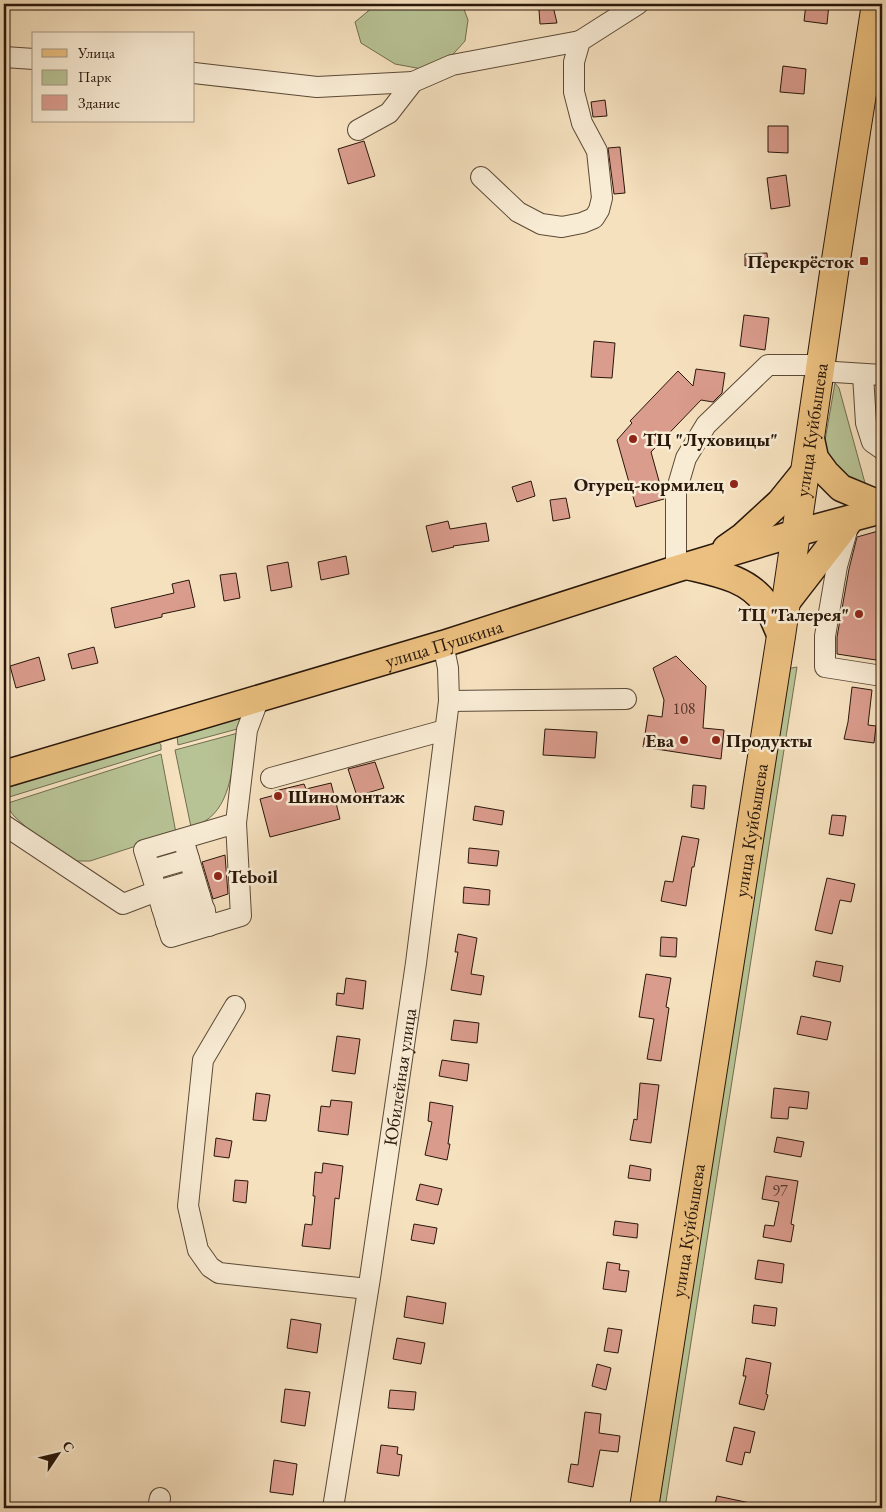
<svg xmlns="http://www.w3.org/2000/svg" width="886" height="1512" font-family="'EB Garamond',serif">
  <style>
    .green { fill: #b8c395; stroke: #706d50 }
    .building { fill: #da9c8d; stroke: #29170a }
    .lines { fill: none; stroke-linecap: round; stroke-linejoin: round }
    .minor-casing { stroke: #5c4a37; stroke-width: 22 }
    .major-casing { stroke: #29170a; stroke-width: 29 }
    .highway-casing { stroke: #29170a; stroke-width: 30 }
    .minor { stroke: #f9ecd5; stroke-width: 20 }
    .major { stroke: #ebc080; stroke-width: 26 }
    .highway { stroke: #ebc080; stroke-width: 28 }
    .poi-dot { fill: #8f2418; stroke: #f9ecd5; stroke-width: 2 }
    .labels { text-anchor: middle; stroke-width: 5; stroke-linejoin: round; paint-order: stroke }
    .number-label { font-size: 16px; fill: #55382b }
    .poi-label { font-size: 19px; font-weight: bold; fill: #29170a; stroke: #f9ecd5; text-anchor: end }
    .street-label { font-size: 19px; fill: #29170a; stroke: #f9ecd5 }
  </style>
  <rect width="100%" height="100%" fill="#f6e1bf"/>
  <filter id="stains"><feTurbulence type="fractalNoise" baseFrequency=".004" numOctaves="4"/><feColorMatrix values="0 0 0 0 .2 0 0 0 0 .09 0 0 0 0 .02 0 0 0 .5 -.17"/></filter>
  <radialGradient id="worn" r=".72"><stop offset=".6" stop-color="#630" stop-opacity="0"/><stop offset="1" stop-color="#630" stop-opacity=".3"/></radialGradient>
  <!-- green -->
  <g class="green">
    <path d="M380,4H462L468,20L465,41L445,63L422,69L395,64L361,43L355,22L373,7Z"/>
    <path d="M835,383L839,388L865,483L846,482L823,452Z"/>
    <path d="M797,667L665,1508H653L786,669Z"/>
    <path d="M242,717L241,728L178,745L177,736Z"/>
    <path d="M238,733C233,760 232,805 205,821C201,824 195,825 191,827L175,750Z"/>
    <path d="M158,741L161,745V750L6,798L5,797V787Z"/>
    <path d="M161,754L176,833L90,861H71L39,839L14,816L5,804Z"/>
  </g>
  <!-- building -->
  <g class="building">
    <path d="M806,4H829L827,24L804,21Z"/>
    <path d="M553,6L557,23L540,24L539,10Z"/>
    <path d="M783,66L806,69L804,94L780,92Z"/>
    <path d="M605,100L607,116L593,117L591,102Z"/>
    <path d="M768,126H788V153L768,152Z"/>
    <path d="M364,141L375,176L348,184L338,149Z"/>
    <path d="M620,147L625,193L614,194L608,148Z"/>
    <path d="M786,175L790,206L771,209L767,178Z"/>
    <path d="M767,253L768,265L745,266V254Z"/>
    <path d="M744,315L769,318L765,350L740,346Z"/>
    <path d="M594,341L615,343L612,378L591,377Z"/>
    <path d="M696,369L725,373L722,393L713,402L701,400L651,452L664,499L636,507L617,440L632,423L630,421L678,371L693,386Z"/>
    <path d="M531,481L535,496L517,502L512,487Z"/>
    <path d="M566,498L570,518L553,521L550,500Z"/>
    <path d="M448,521L450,529L486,523L489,541L453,546L454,547L432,552L426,526Z"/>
    <path d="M882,530V646H879L876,660L837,654V637L849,569L857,537Z"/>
    <path d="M346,556L349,574L321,580L318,562Z"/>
    <path d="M288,562L292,587L271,591L267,566Z"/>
    <path d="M236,573L240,598L224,601L220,575Z"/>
    <path d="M189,580L195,607L162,614V617L115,628L111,608L174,593L172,584Z"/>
    <path d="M94,647L98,663L72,669L68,654Z"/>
    <path d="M676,656L706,686L703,728L724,730L721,759L643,747L648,715L662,717L664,700L653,668Z"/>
    <path d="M39,657L45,680L16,688L10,666Z"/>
    <path d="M852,687L872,690L868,725L876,726L874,743L844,739L848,722Z"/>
    <path d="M545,729L597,732L595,758L543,755Z"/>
    <path d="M375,762L384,788L357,796L348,769Z"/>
    <path d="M331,783L340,819L270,837L260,799L275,795V791L304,784L306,789Z"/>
    <path d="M693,785L706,786L704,809L691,807Z"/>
    <path d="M475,806L504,811L502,825L473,820Z"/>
    <path d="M832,815L846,816L843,836L829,834Z"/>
    <path d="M682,836L699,839L694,867H692L686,906L661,901L665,881L673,882Z"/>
    <path d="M469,848L499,851L497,866L468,863Z"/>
    <path d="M225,855L228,894L213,899L202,862Z"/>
    <path d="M827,878L855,884L851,902L840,900L832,934L815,930Z"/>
    <path d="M464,887L490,890L489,905L463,903Z"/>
    <path d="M458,934L477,938L471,974L484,976L481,995L451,990L458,952H455Z"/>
    <path d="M661,937L677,938L676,957L660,956Z"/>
    <path d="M816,961L843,966L840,982L813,976Z"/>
    <path d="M646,974L671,978L666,1007L669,1008L661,1061L647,1059L654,1019L639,1017Z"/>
    <path d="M346,978L366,981L363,1009L336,1005L337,993L344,994Z"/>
    <path d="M801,1016L831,1022L827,1040L797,1034Z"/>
    <path d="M454,1020L479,1023L477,1043L451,1040Z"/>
    <path d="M337,1036L360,1039L355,1074L332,1071Z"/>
    <path d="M442,1060L469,1064L467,1081L439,1076Z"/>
    <path d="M640,1083L659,1085L651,1143L630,1140L634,1119L637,1120Z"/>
    <path d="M774,1088L809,1092L807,1109L789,1107L788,1119L771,1118Z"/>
    <path d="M256,1093L270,1095L266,1121L253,1120Z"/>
    <path d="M331,1100L352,1102L348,1135L318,1131L321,1106L330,1107Z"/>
    <path d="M430,1102L453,1106L448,1144H450L447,1160L425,1155L432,1122L428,1121Z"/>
    <path d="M777,1137L804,1142L801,1157L774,1152Z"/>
    <path d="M216,1138L232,1141L229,1158L214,1156Z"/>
    <path d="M323,1163L343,1166L339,1199L335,1198L330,1249L302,1246L305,1224L312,1225L315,1196H313L315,1172L322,1173Z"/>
    <path d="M630,1165L651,1169L650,1181L628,1178Z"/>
    <path d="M766,1176L798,1181L791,1224L794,1225L791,1242L763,1237L765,1225L774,1226L779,1202L762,1199Z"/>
    <path d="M235,1180L248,1181L246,1203L233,1201Z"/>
    <path d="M420,1184L442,1189L438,1205L416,1200Z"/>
    <path d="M615,1221L638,1224L637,1238L613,1235Z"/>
    <path d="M414,1224L437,1228L434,1244L411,1240Z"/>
    <path d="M758,1260L784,1264L782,1283L755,1279Z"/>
    <path d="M607,1262L620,1264L619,1270L629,1271L626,1292L603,1289Z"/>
    <path d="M407,1296L446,1303L443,1324L404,1317Z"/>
    <path d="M754,1305L777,1308L775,1326L752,1323Z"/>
    <path d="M291,1319L321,1324L317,1353L287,1348Z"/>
    <path d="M608,1328L622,1330L618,1353L604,1351Z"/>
    <path d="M397,1338L425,1343L421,1364L393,1359Z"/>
    <path d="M746,1358L771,1363L766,1394L768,1395L764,1410L739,1404L746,1376H743Z"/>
    <path d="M597,1364L611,1368L606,1390L592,1386Z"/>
    <path d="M285,1389L310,1392L305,1426L281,1422Z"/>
    <path d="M390,1390L416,1392L414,1410L388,1408Z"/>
    <path d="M585,1412L601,1414L599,1433L620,1436L618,1452L600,1450L593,1487L568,1482L571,1464L578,1465Z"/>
    <path d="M734,1427L755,1432L750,1453L745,1452L742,1465L726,1461Z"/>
    <path d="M381,1445L398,1447L397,1454L402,1455L399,1476L377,1473Z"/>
    <path d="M274,1460L297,1464L293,1495L270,1492Z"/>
    <path d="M717,1496L750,1503V1508H714Z"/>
  </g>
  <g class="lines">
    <!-- minor casing -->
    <g class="minor-casing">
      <g id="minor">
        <path d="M4,57L34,59"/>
        <path d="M194,73L317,87L413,82"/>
        <path d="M358,130L389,113L413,82L452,65L580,41"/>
        <path d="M481,177L518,212L541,224L562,227L582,223L594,218L599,210L602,198L597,151L582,123L574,92V62L580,41L638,4"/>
        <path d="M819,371L882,375"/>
        <path d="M863,375L866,423L872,442L882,449"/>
        <path d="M848,527L837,566L825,636V667L882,676"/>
        <path d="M676,569V492L686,458L706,425L768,365H820"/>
        <path d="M449,701L626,699"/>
        <path d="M271,778L445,730"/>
        <path d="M236,823L144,850L171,937L241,916L236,823L247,730L259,698"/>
        <path d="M4,825L123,904L157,891L195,880"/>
        <path d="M183,839L209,926"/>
        <path d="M151,870L189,859"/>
        <path d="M162,908L200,896"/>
        <path d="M166,922L205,910"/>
        <path d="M235,1006L203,1060L188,1206L198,1250L210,1267L219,1273L368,1289"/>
        <path d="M158,1508L160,1498"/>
        <path id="s1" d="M333,1508L370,1278L416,963L449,701L448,668L443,644"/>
      </g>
    </g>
    <!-- major casing -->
    <g class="major-casing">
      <g id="major">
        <path d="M811,439L815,458L826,473L841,488L882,505"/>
        <path d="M726,548L743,536L780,502L805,471"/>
        <path d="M687,566C716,573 748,578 766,604C772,614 776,626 781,636"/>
        <path d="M786,603L851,519"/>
        <path id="s2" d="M4,774L443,644L676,569L796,533L882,510"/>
      </g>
    </g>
    <!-- highway casing -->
    <g class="highway-casing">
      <g id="highway">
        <path id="s3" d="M644,1508L781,636L835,266L876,4"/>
      </g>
    </g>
    <!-- minor -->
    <use href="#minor" class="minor"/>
    <!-- major -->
    <use href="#major" class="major"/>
    <!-- highway -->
    <use href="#highway" class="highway"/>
  </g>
  <!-- markers -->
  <g class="poi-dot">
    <rect x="859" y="256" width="10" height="10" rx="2.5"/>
    <circle cx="633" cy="439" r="5"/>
    <circle cx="734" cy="484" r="5"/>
    <circle cx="859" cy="614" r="5"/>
    <circle cx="684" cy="740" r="5"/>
    <circle cx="716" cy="740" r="5"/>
    <circle cx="278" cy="796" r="5"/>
    <circle cx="218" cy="876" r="5"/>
  </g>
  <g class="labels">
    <!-- number labels -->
    <g class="number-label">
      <text x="684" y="714">108</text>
      <text x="780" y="1196">97</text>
    </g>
    <!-- poi labels -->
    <g class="poi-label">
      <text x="854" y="268">Перекрёсток</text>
      <text x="643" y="446" text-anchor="start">ТЦ "Луховицы"</text>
      <text x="724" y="491">Огурец-кормилец</text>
      <text x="849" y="621">ТЦ "Галерея"</text>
      <text x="674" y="747">Ева</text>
      <text x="726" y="747" text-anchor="start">Продукты</text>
      <text x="288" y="803" text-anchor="start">Шиномонтаж</text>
      <text x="228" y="883" text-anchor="start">Teboil</text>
    </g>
    <!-- street labels -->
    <g class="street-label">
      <text dy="7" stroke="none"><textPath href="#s3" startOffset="1091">улица Куйбышева</textPath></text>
      <text dy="7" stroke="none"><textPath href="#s2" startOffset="459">улица Пушкина</textPath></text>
      <text dy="7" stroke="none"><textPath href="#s3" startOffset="686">улица Куйбышева</textPath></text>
      <text dy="7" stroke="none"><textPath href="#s1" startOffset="436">Юбилейная улица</textPath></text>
      <text dy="7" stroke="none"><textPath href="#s3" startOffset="281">улица Куйбышева</textPath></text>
    </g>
  </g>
  <!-- margin -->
  <rect width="886" height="1512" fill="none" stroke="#f6e1bf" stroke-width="20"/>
  <rect x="5" y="5" width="876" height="1502" fill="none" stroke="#29170a" stroke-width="2.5"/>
  <rect x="10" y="10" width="866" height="1492" fill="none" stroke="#29170a"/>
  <!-- legend -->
  <rect x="32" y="32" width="162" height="90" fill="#f9ecd5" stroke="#a69784"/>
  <rect x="42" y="49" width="25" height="8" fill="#ebc080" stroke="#a69784"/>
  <text x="78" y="58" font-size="15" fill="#29170a">Улица</text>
  <rect x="42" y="70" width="25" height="15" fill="#b8c395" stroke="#a69784"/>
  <text x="78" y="82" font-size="15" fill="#29170a">Парк</text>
  <rect x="42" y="95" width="25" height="15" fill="#da9c8d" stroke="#a69784"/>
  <text x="78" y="108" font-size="15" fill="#29170a">Здание</text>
  <!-- north arrow -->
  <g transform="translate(58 1454) rotate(55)" stroke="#f9ecd5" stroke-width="4" paint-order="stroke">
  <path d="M0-4L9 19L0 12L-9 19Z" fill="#29170a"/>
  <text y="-8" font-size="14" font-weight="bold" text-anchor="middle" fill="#29170a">С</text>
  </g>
  <rect width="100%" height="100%" filter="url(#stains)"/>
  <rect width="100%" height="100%" fill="url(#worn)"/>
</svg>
